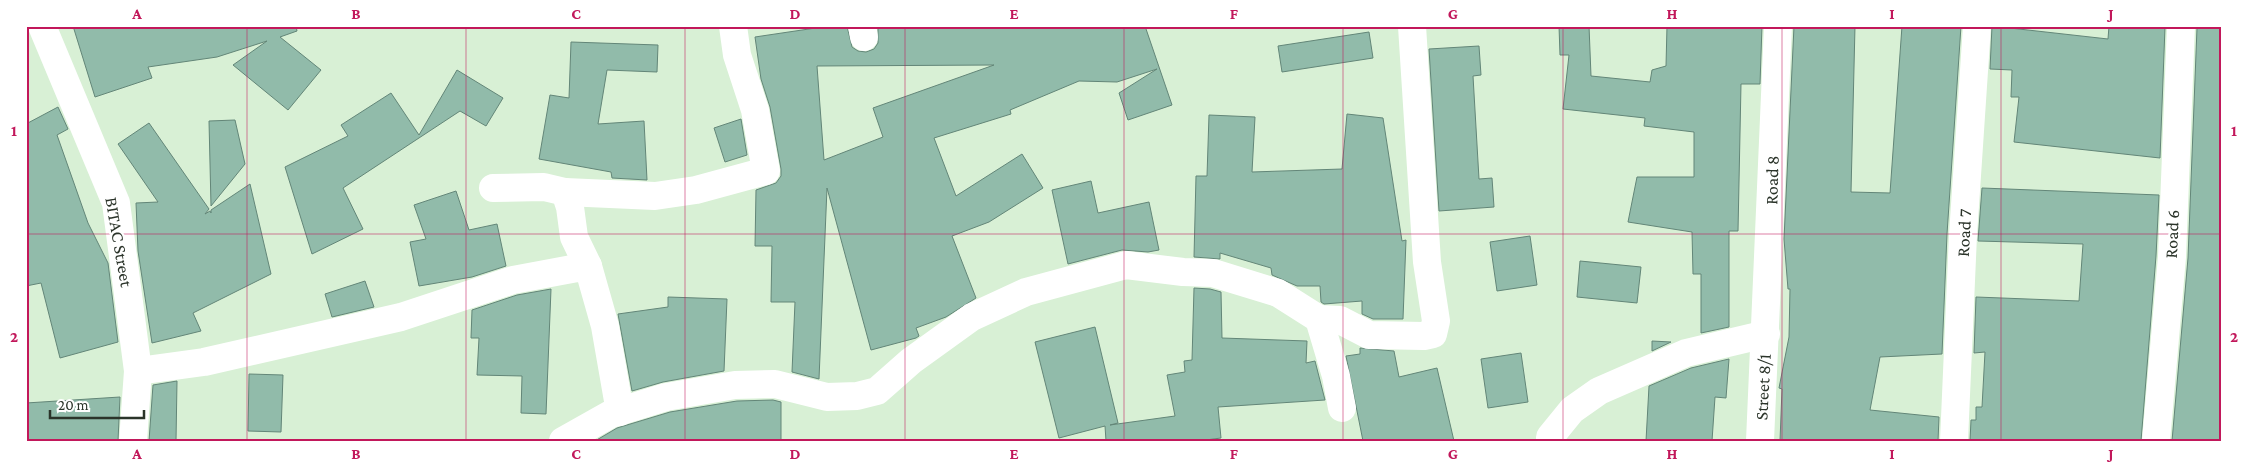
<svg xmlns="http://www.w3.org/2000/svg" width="2248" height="467" font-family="'Crimson Pro',serif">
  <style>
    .building { fill: #91bbaa; stroke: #638678; fill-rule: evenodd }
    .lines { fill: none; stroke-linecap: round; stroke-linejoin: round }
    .street { stroke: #fff; stroke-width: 28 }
    .grid { fill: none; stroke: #c2185b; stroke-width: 1; stroke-opacity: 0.55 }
    .labels { text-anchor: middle; stroke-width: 4.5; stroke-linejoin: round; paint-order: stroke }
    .street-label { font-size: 18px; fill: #2b342a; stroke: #fff }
    .neatline { fill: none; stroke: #c2185b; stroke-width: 2 }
    .grid-label { font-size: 16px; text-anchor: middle; font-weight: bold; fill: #c2185b }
  </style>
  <rect width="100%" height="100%" fill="#d8f0d5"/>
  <!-- building -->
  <g class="building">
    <path d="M73,26H296L297,31L280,37L321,70L288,110L233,65L267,41L217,57L148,67L152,78L95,97Z"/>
    <path d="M829,26H847L852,47L858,51L866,52L874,49L878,43V26H1145L1172,105L1128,120L1119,93L1157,69L1117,82L1079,81L1010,110L1011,114L934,138L956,196L1022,154L1043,188L989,222L952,236L976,298L946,317L916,328L919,336L916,338L871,350L827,188L819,379L792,372L795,302H771L772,246H755L756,190L776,183L781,176V169L770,107L761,79L755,37ZM994,65L873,108L883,137L824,160L817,66Z"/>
    <path d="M1559,26H1589L1591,76L1650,82L1652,70L1666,66L1667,26H1762L1760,84H1741L1738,231H1729V327L1701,333V274H1693L1692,232L1628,222L1637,177H1694V132L1644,126L1645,118L1563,109L1569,55H1560Z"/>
    <path d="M1794,26H1855L1851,192L1890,193L1902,26H1961L1947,234L1942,354L1880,357L1870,410L1939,417L1938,441H1780L1782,389L1779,388L1789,337L1790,289H1788L1784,239Z"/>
    <path d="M1992,26L2108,39L2109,26L2165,27L2160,158L2014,142L2019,97H2011L2012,70L1990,69Z"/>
    <path d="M2212,26H2222V441H2172L2188,258L2197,28Z"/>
    <path d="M1369,32L1373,58L1282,72L1278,46Z"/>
    <path d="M571,42L658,45L657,72L607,70L598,124L644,121L647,180L612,178L611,172L539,159L550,95L569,98Z"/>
    <path d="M1479,46L1481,75L1473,76L1479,179L1492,178L1494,207L1439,211L1429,49Z"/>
    <path d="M457,70L503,98L486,126L460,111L343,188L363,229L312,254L285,167L348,136L341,125L391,93L419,135Z"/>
    <path d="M58,107L68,129L57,135L88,223L108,263L118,342L60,358L41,283L26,286V124Z"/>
    <path d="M1347,114L1383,118L1402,241L1406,240L1403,319H1373L1362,314V301L1324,304L1321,302L1320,286H1297L1272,275L1271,268L1220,253V259L1194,257L1196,176H1207L1209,115L1255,117L1252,172L1342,169Z"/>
    <path d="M741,119L747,155L725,162L714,128Z"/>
    <path d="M235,120L245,164L211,206L209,121Z"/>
    <path d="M149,123L209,209L205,214L210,211L211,213V210L250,184L271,274L193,313L201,331L152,343L138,251L136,203L158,202L118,144Z"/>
    <path d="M1091,181L1098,213L1149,202L1159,250L1148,252L1122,250L1068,264L1052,190Z"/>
    <path d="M1982,188L2159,195L2156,256L2141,441H1970L1971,420H1976V407H1982L1985,352L1974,353L1976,297L2079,301L2083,244L1978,241Z"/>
    <path d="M456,191L469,230L497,224L506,266L472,277L419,286L410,242L426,239L414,205Z"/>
    <path d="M1530,236L1537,285L1497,291L1490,242Z"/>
    <path d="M1580,261L1641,267L1637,303L1577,297Z"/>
    <path d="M365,281L374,307L332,317L325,294Z"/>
    <path d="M1194,288L1210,289L1221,292L1222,338L1307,341L1306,363L1315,361L1325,400L1218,407L1221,438L1198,441H1106L1105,426L1059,438L1035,342L1095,327L1118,423L1110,425L1175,416L1167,375L1185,372L1184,361L1192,360Z"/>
    <path d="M551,289L546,414L521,413L522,376L477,375L479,338H471L472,310L517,295Z"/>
    <path d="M668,297L727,299L724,371L663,382L632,391L618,314L668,307Z"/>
    <path d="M1652,341L1671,342L1652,351Z"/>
    <path d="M1360,348L1394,351L1399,377L1437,368L1454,441H1363L1346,356L1360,354Z"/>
    <path d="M1521,353L1528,402L1488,408L1481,359Z"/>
    <path d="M1729,359L1726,398L1715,397L1712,441H1646L1649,386L1691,368Z"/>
    <path d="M249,374L283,375L281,432L248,431Z"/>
    <path d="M177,381L176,441H149L153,385Z"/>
    <path d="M120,397L118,441H26V403Z"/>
    <path d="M773,400L781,402V441H595L617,428L670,412L737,401Z"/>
  </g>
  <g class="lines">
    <!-- street -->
    <g class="street">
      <path d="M42,26L116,203L138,371L133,441"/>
      <path d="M862,26L864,37"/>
      <path d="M493,188L544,187L565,192L570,207L574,237L588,266"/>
      <path d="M565,192L655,196L696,190L766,171L755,110L737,55L733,26"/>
      <path d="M1319,319L1340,320L1369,335L1424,336L1433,334L1436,321L1427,262L1412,26"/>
      <path d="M138,371L204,362L401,317L513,280L588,266L605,326L620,412"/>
      <path d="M563,441L611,414L666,397L735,385L775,384L827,397L857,396L877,391L911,361L972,317L1026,292L1126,265L1183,272L1213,273L1278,293L1319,319L1336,376L1342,408"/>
      <path d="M1550,441V437L1572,410L1599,391L1686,353L1766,334"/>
      <path d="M1760,441L1778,26"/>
      <path d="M1954,441L1963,235L1977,26"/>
      <path d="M2156,441L2172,257L2181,26"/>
    </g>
  </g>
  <!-- grid -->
  <path class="grid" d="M247,26V441M466,26V441M685,26V441M905,26V441M1124,26V441M1343,26V441M1563,26V441M1782,26V441M2001,26V441M26,234H2222"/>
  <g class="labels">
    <!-- street labels -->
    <g class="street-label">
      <text transform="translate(1772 180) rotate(-88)" y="6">Road 8</text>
      <text transform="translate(1964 233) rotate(-87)" y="6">Road 7</text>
      <text transform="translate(2172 234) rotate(-87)" y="6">Road 6</text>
      <text transform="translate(119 242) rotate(80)" y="6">BITAC Street</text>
      <text transform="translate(1763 387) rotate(-87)" y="6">Street 8/1</text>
    </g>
  </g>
  <!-- border -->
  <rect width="2248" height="467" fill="none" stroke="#ffffff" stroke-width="55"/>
  <!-- scale -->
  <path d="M50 410v8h94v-8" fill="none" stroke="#2b342a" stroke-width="2.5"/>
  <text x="58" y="410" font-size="15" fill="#2b342a" stroke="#ffffff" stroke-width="4" paint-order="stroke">20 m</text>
  <rect x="28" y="28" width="2192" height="412" class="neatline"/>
  <g class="grid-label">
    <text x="137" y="19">A</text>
    <text x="356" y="19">B</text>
    <text x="576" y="19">C</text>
    <text x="795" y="19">D</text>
    <text x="1014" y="19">E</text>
    <text x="1234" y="19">F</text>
    <text x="1453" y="19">G</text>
    <text x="1672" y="19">H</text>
    <text x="1892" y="19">I</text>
    <text x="2111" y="19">J</text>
    <text x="14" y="136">1</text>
    <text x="2234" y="136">1</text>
    <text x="14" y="342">2</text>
    <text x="2234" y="342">2</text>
    <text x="137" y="459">A</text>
    <text x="356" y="459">B</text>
    <text x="576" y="459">C</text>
    <text x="795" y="459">D</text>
    <text x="1014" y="459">E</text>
    <text x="1234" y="459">F</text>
    <text x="1453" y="459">G</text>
    <text x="1672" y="459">H</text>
    <text x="1892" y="459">I</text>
    <text x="2111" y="459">J</text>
  </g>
</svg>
